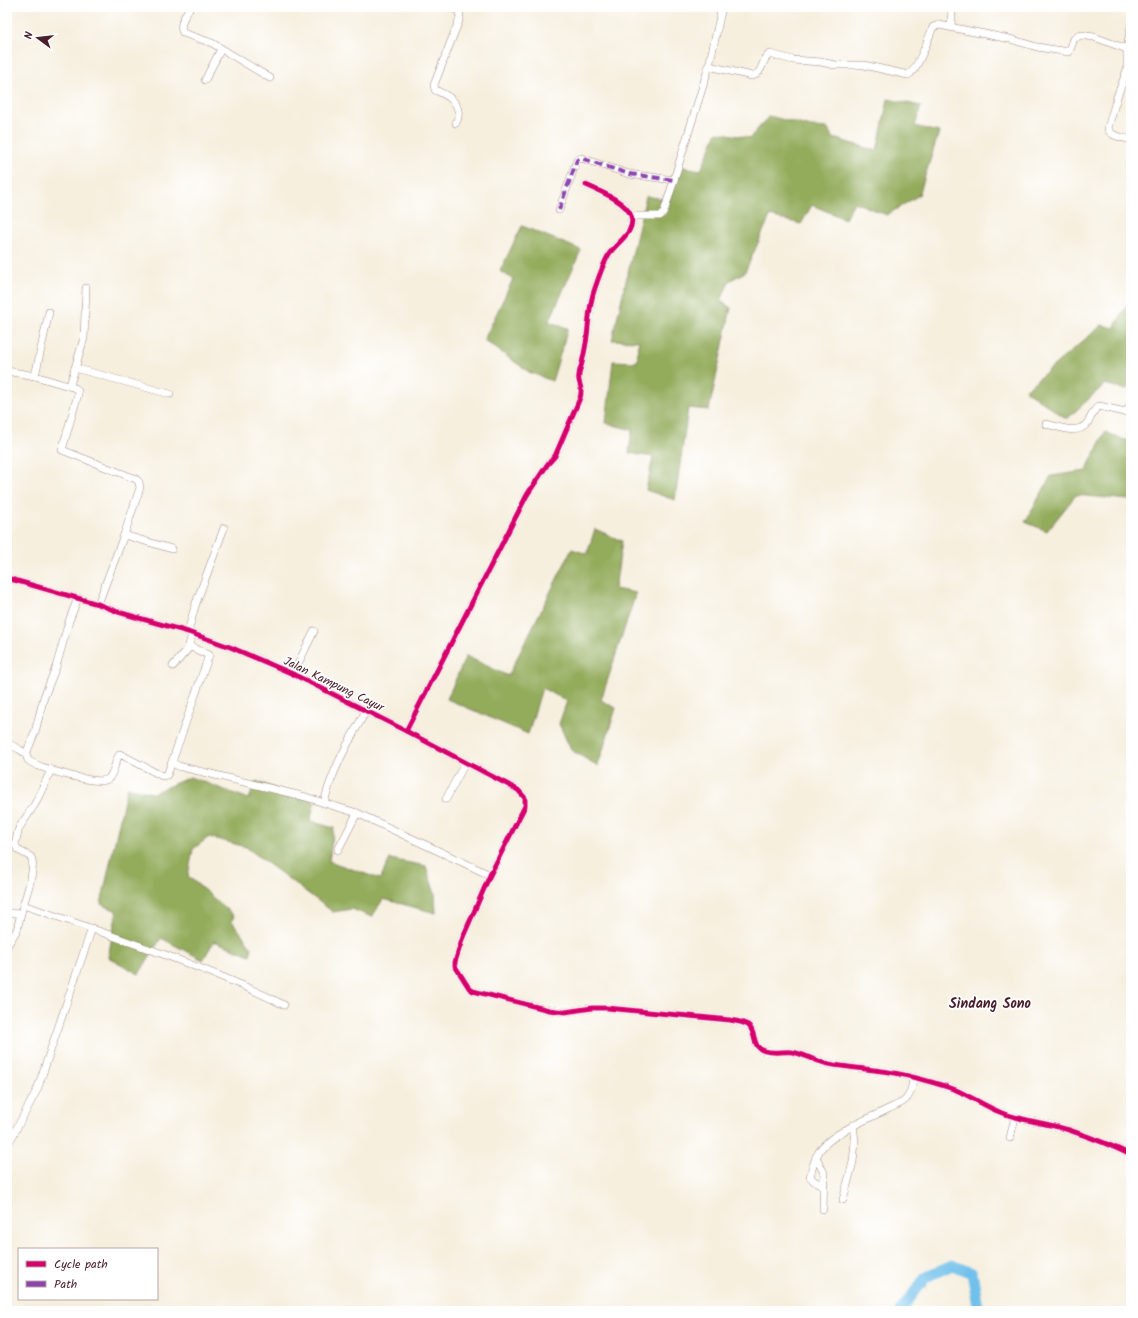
<svg xmlns="http://www.w3.org/2000/svg" width="1138" height="1318" font-family="Kalam,sans-serif">
  <style>
    .forest { fill: #93ac5c; stroke: #6e6644 }
    .lines { fill: none; stroke-linecap: round; stroke-linejoin: round }
    .river { stroke: #6fc0eb; stroke-width: 11 }
    .street-casing { stroke: #a08784; stroke-width: 8 }
    .street { stroke: #fff; stroke-width: 7 }
    .quiet { stroke: #8e44ad; stroke-width: 4; stroke-dasharray: 8 4; stroke-linecap: butt }
    .cycleway-casing { stroke: #fff; stroke-width: 8 }
    .cycleway { stroke: #d6006c; stroke-width: 5 }
    .labels { text-anchor: middle; stroke-width: 3.5; stroke-linejoin: round; paint-order: stroke }
    .street-label { font-size: 12px; fill: #4a1f2b; stroke: #fff }
    .quarter-label { font-size: 14px; font-weight: bold; fill: #4a1f2b; stroke: #fff }
  </style>
  <rect width="100%" height="100%" fill="#fff"/>
  <filter id="ink" filterUnits="userSpaceOnUse"><feTurbulence type="fractalNoise" baseFrequency=".025" numOctaves="2"/><feDisplacementMap in="SourceGraphic" scale="8" xChannelSelector="R" yChannelSelector="G"/><feConvolveMatrix kernelMatrix="1 2 1 2 8 2 1 2 1" color-interpolation-filters="sRGB"/></filter>
  <filter id="wash" filterUnits="userSpaceOnUse"><feTurbulence type="fractalNoise" baseFrequency=".012" numOctaves="4" result="noise"/><feDisplacementMap in="SourceGraphic" scale="16" xChannelSelector="R" yChannelSelector="G"/><feGaussianBlur stdDeviation="0.9" result="paint"/><feColorMatrix in="noise" values="0 0 0 0 0 0 0 0 0 0 0 0 0 0 0 0 0 1.4 0 .05"/><feComposite in="paint" operator="in"/></filter>
  <g filter="url(#wash)">
    <rect width="100%" height="100%" fill="#f6efde"/>
    <!-- forest -->
    <g class="forest">
      <path d="M888,99L921,106L915,126L939,132L919,195L887,215L854,202L845,219L812,205L801,224L770,216L745,272L729,281L721,301L731,308L709,410L688,408L675,500L646,490L653,457L629,453L632,430L606,423L613,361L637,362L639,341L612,340L646,196L669,200L683,167L701,170L717,132L750,138L769,116L811,127L827,128L833,138L877,151Z"/>
      <path d="M522,226L581,250L549,322L568,328L552,381L529,372L484,340L513,279L500,271Z"/>
      <path d="M1131,298V383L1126,390L1105,384L1067,419L1025,390L1102,325L1114,328Z"/>
      <path d="M1105,432L1125,440H1131V496L1129,500L1076,495L1047,531L1025,522L1051,476L1086,471Z"/>
      <path d="M595,529L622,541L615,589L636,593L601,700L616,708L598,766L571,750L559,724L567,701L542,688L528,734L447,699L466,656L508,676L572,549L587,554Z"/>
      <path d="M190,777L249,799L256,781L297,797L315,801L310,821L334,828L329,861L380,879L390,859L426,866L435,894L436,913L383,899L372,917L352,909L333,912L246,847L209,837L193,849L188,876L234,916L232,921L252,948L250,955L214,941L203,960L161,938L139,974L108,957L117,911L101,904L127,787L153,793Z"/>
    </g>
    <g class="lines">
      <!-- river -->
      <path class="river" d="M900,1311L926,1277L952,1265L972,1273L979,1311"/>
    </g>
  </g>
  <g filter="url(#ink)">
    <g class="lines">
      <!-- street casing -->
      <g class="street-casing">
        <g id="street">
          <path d="M190,7C186,14 178,25 183,33L212,43L270,78"/>
          <path d="M453,7L459,12L460,18L434,85L435,90C450,96 464,105 456,123"/>
          <path d="M1131,26L1127,49V70L1117,97L1108,128C1110,137 1123,137 1131,140"/>
          <path d="M951,27L952,7"/>
          <path d="M709,66L752,76C764,73 761,59 770,54L793,60L821,62L835,65H864L908,75C918,70 928,39 933,27L939,25L1010,39L1037,47L1069,52L1074,39L1080,35L1094,37L1127,49"/>
          <path d="M205,80L221,49"/>
          <path d="M559,210L577,160L581,158L629,174L674,180"/>
          <path d="M631,216H660L664,212L709,66L722,7"/>
          <path d="M75,368L170,394"/>
          <path d="M7,371L35,376L75,388L78,391V394L62,450L136,479L139,482L140,488L124,535L98,604"/>
          <path d="M35,376L49,312"/>
          <path d="M70,385L84,338L86,288"/>
          <path d="M1046,424C1060,427 1079,436 1088,422C1092,416 1093,410 1099,406L1125,412L1131,405"/>
          <path d="M124,535L172,549"/>
          <path d="M7,578L98,604L118,612L188,632L230,647L293,674L406,731L518,790L525,798V806L490,875L463,937L455,962V966L469,988L473,991L549,1010L565,1012L592,1008H607L730,1020C736,1021 743,1022 748,1025C757,1032 751,1048 765,1051C774,1054 783,1051 792,1052C805,1054 816,1062 829,1064C854,1069 880,1069 904,1075C921,1079 940,1084 956,1090C972,1097 986,1107 1002,1113C1024,1121 1047,1123 1069,1130C1090,1137 1111,1145 1131,1155"/>
          <path d="M188,632L195,606L224,528"/>
          <path d="M173,666L188,649L192,634"/>
          <path d="M293,674L314,631"/>
          <path d="M406,731L527,495L547,465L555,456L580,398C584,384 577,385 579,375C579,371 581,367 582,363C584,354 586,345 587,336C589,320 589,303 595,288C599,276 603,264 609,254C617,242 636,232 631,216C626,201 599,191 586,185"/>
          <path d="M7,743L19,749L26,754L35,732L44,697L56,667L69,621L78,598"/>
          <path d="M26,754C27,756 27,758 28,760C36,768 100,786 108,779C115,773 114,761 120,754L162,776L167,775L172,762L178,766L306,797L324,803"/>
          <path d="M172,762L209,655L189,646"/>
          <path d="M446,799L465,763"/>
          <path d="M357,813L490,875"/>
          <path d="M338,850L357,813L324,803C332,770 349,741 366,711"/>
          <path d="M23,905C66,919 109,935 152,950C197,967 241,983 284,1005"/>
          <path d="M7,913H21C24,900 37,869 31,857L18,850L15,844L19,828L35,804L51,770"/>
          <path d="M7,946L17,930L21,913"/>
          <path d="M1010,1138L1015,1117"/>
          <path d="M11,1139L37,1090L92,928"/>
          <path d="M816,1157L824,1173L823,1209"/>
          <path d="M823,1185L814,1181L810,1177C812,1168 815,1158 820,1150C833,1132 869,1119 888,1109C894,1106 904,1103 907,1098C911,1093 913,1083 913,1077"/>
          <path d="M843,1200L853,1162L855,1142L853,1125"/>
        </g>
      </g>
      <!-- street -->
      <use href="#street" class="street"/>
      <!-- quiet -->
      <path class="quiet" d="M559,210L577,160L581,158L629,174L674,180"/>
      <!-- cycleway casing -->
      <g class="cycleway-casing">
        <g id="cycleway">
          <path d="M7,578L98,604L118,612L188,632L230,647L293,674L406,731L518,790L525,798V806L490,875L463,937L455,962V966L469,988L473,991L549,1010L565,1012L592,1008H607L730,1020C736,1021 743,1022 748,1025C757,1032 751,1048 765,1051C774,1054 783,1051 792,1052C805,1054 816,1062 829,1064C854,1069 880,1069 904,1075C921,1079 940,1084 956,1090C972,1097 986,1107 1002,1113C1024,1121 1047,1123 1069,1130C1090,1137 1111,1145 1131,1155"/>
          <path d="M406,731L527,495L547,465L555,456L580,398C584,384 577,385 579,375C579,371 581,367 582,363C584,354 586,345 587,336C589,320 589,303 595,288C599,276 603,264 609,254C617,242 636,232 631,216C626,201 599,191 586,185"/>
        </g>
      </g>
      <!-- cycleway -->
      <use href="#cycleway" class="cycleway"/>
    </g>
  </g>
  <g class="labels">
    <!-- street labels -->
    <g class="street-label">
      <text transform="translate(334 684) rotate(26)" y="4">Jalan Kampung Cayur</text>
    </g>
    <!-- quarter labels -->
    <g class="quarter-label">
      <text x="990" y="1008">Sindang Sono</text>
    </g>
  </g>
  <!-- margin -->
  <rect width="1138" height="1318" fill="none" stroke="#fff" stroke-width="24"/>
  <!-- legend -->
  <rect x="18" y="1248" width="140" height="52" fill="#ffffff" stroke="#b7a5aa"/>
  <rect x="26" y="1261" width="20" height="6" fill="#d6006c" stroke="#b7a5aa"/>
  <text x="54" y="1268" font-size="12" fill="#4a1f2b">Cycle path</text>
  <rect x="26" y="1281" width="20" height="6" fill="#8e44ad" stroke="#b7a5aa"/>
  <text x="54" y="1288" font-size="12" fill="#4a1f2b">Path</text>
  <!-- north arrow -->
  <g transform="translate(38 38) rotate(285)" stroke="#ffffff" stroke-width="3" paint-order="stroke">
  <path d="M0-3L7 15L0 10L-7 15Z" fill="#4a1f2b"/>
  <text y="-6" font-size="11" font-weight="bold" text-anchor="middle" fill="#4a1f2b">N</text>
  </g>
</svg>
